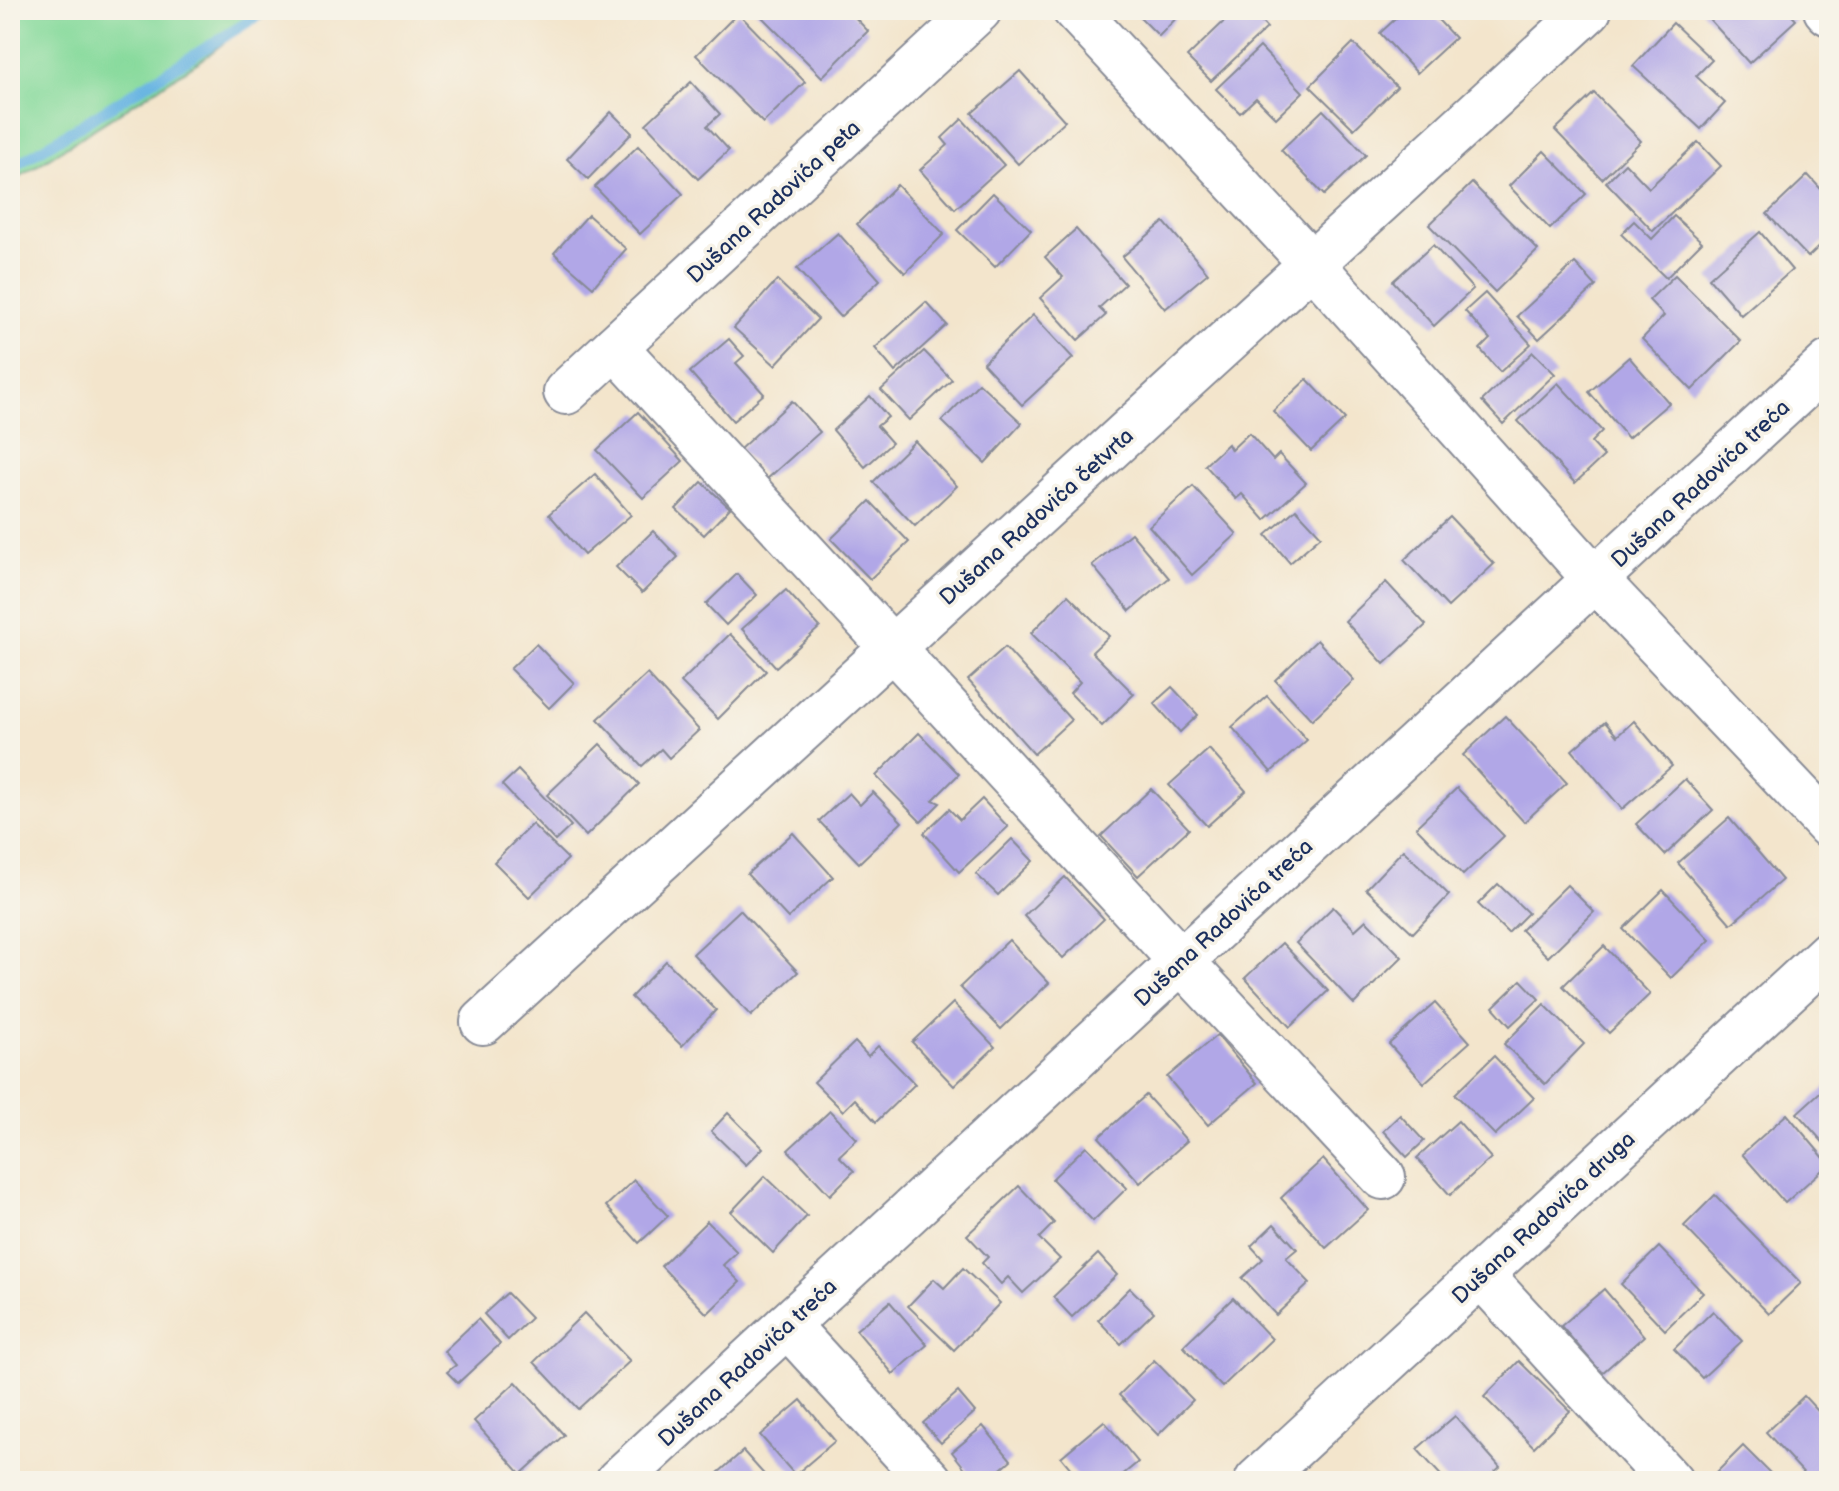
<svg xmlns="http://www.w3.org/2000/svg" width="1839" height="1491" font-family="'Balsamiq Sans',sans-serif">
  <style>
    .green { fill: #87da9c; stroke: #51847d; stroke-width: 2 }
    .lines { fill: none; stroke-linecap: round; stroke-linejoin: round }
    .stream { stroke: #69b5e2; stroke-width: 11 }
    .building { fill: #b1a7e7 }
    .minor-casing { stroke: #878a95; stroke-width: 48 }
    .minor { stroke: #fff; stroke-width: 44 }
    .labels { text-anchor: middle; stroke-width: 7; stroke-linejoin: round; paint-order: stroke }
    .street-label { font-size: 22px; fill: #1b2f5e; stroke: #f7f3e8 }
  </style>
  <rect width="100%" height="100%" fill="#f7f3e8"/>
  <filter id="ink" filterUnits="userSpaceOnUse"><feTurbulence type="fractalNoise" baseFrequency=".0125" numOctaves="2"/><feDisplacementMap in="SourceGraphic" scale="16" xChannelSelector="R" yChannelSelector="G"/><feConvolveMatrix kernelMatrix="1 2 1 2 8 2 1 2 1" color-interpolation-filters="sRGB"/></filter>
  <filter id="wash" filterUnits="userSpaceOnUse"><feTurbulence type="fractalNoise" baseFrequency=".006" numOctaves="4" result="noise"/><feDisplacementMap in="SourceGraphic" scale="32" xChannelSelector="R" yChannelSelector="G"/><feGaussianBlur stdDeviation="1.8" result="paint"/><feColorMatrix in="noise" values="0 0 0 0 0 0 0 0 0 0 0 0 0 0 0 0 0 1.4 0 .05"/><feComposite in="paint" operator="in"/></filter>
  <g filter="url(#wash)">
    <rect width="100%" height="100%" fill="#f3e5cc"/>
    <!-- green -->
    <path class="green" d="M10,10H265L203,59L10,183Z"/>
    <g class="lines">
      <!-- stream -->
      <path class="stream" d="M10,169L267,10"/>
    </g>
    <g id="blocks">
      <!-- building -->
      <g class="building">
        <path d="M755,10H827L831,13L834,10H848L868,31L822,77Z"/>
        <path d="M1133,10H1184L1159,36Z"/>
        <path d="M1236,10H1250L1267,28L1211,81L1187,57Z"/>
        <path d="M1405,10H1429L1455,38L1417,73L1380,33Z"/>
        <path d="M1701,10H1787L1796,20L1749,63Z"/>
        <path d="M738,13L805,82L763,123L696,55Z"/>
        <path d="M1673,23L1712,60L1696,76L1725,103L1701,129L1633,66Z"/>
        <path d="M1353,43L1397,87L1354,129L1310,86Z"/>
        <path d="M1260,47L1303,92L1276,118L1256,98L1240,113L1216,89Z"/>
        <path d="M1020,71L1065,121L1018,164L972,113Z"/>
        <path d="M691,82L720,114L707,126L729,150L698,179L646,124Z"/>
        <path d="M1594,93L1641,141L1602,179L1555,130Z"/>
        <path d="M1323,110L1366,155L1324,195L1281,150Z"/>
        <path d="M611,112L632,133L588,179L567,159Z"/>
        <path d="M962,119L1004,165L955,209L920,170L948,145L942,138Z"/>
        <path d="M1698,142L1721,166L1653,231L1606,182L1625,163L1649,188Z"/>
        <path d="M638,146L683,194L640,234L595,187Z"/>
        <path d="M1544,151L1586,194L1550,229L1509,186Z"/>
        <path d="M1808,175L1829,198V237L1808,257L1767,214Z"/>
        <path d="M1472,183L1538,250L1495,292L1429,225Z"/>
        <path d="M897,185L944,234L905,273L857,224Z"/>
        <path d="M993,193L1031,230L995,267L957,230Z"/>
        <path d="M588,215L626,249L593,287L554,253Z"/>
        <path d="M1674,216L1702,242L1666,278L1621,234L1634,221L1652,239Z"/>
        <path d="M1164,222L1208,273L1165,309L1122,257Z"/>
        <path d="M1076,229L1125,284L1099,308L1106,315L1078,340L1040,298L1063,277L1045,257Z"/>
        <path d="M1760,232L1792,270L1741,315L1709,278Z"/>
        <path d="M838,233L880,280L840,317L797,269Z"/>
        <path d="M1433,245L1473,289L1434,326L1393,281Z"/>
        <path d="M1575,263L1596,286L1539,339L1517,316Z"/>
        <path d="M1675,275L1741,341L1692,390L1642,339L1664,316L1649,300Z"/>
        <path d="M777,280L818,319L775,365L734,328Z"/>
        <path d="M1485,293L1531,344L1500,372L1480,349L1490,339L1465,311Z"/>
        <path d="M926,302L947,325L895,372L875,348Z"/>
        <path d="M1033,315L1073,358L1022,405L983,363Z"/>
        <path d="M729,339L744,356L736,363L764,394L733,421L690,372Z"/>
        <path d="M924,351L952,380L909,420L881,390Z"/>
        <path d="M1533,352L1555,374L1503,424L1482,401Z"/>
        <path d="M1629,357L1669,403L1628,438L1589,392Z"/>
        <path d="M1307,379L1345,419L1311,451L1273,411Z"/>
        <path d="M979,383L1022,423L985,463L942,421Z"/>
        <path d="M1558,383L1602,431L1591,442L1604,456L1575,483L1518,421Z"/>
        <path d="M870,396L888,417L877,426L892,443L865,467L833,430Z"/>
        <path d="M792,401L820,432L767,479L740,449Z"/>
        <path d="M638,412L683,461L643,498L597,450Z"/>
        <path d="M1249,433L1273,460L1279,454L1306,483L1265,520L1242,494L1236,499L1205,465L1228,444L1231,450Z"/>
        <path d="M915,441L957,486L915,526L873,482Z"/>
        <path d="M595,474L631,515L584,555L549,514Z"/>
        <path d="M702,482L730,508L704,535L676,509Z"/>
        <path d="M1193,486L1237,534L1192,575L1149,526Z"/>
        <path d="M870,501L909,542L870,579L831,539Z"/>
        <path d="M1296,509L1321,536L1290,563L1266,535Z"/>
        <path d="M1450,517L1494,564L1448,607L1404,560Z"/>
        <path d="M653,531L678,557L642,593L616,567Z"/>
        <path d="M1131,533L1169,578L1130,611L1092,565Z"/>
        <path d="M737,574L757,595L726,625L706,604Z"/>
        <path d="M1386,582L1426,625L1384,664L1345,621Z"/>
        <path d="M786,590L820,627L776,667L742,629Z"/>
        <path d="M1068,595L1109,636L1092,652L1134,694L1102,726L1070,693L1080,682L1031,633Z"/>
        <path d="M730,634L766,671L718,719L681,682Z"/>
        <path d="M1317,640L1354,680L1312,720L1275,680Z"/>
        <path d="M536,644L574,683L549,708L510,669Z"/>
        <path d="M1005,647L1071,720L1034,754L968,680Z"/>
        <path d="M647,674L699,730L669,758L661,749L642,766L598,719Z"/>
        <path d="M1172,687L1198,715L1180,732L1154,703Z"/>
        <path d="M1267,696L1307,740L1271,772L1232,727Z"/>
        <path d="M1505,716L1567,783L1524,822L1463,755Z"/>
        <path d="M1634,721L1672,766L1622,809L1572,750L1605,722L1617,736Z"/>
        <path d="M919,733L959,774L933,800L940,803L921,822L876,776Z"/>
        <path d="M600,744L639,784L586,836L547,795Z"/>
        <path d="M1209,749L1246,791L1207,826L1169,785Z"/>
        <path d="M518,770L571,826L555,841L502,785Z"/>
        <path d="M1685,779L1713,810L1665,855L1636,824Z"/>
        <path d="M1457,788L1504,836L1463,875L1416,827Z"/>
        <path d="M1151,789L1189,829L1138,876L1101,836Z"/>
        <path d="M873,792L902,822L859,863L819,821L849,793L860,805Z"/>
        <path d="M982,799L1008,827L959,872L924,833L949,809L960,820Z"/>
        <path d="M1729,818L1782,880L1731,924L1678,863Z"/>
        <path d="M532,824L568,859L529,897L494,862Z"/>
        <path d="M793,833L833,877L788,918L747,874Z"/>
        <path d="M1012,839L1033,861L998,895L976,874Z"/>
        <path d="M1403,850L1449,895L1413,933L1366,889Z"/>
        <path d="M1065,877L1104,919L1063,958L1024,916Z"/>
        <path d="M1498,884L1528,913L1508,933L1478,904Z"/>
        <path d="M1567,885L1594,912L1548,957L1521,930Z"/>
        <path d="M1663,890L1710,940L1671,978L1623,929Z"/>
        <path d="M1333,907L1355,930L1366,920L1402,957L1354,1004L1296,943Z"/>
        <path d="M740,910L798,972L751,1016L693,954Z"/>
        <path d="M1009,940L1049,983L1001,1029L960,987Z"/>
        <path d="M1282,943L1328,991L1290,1027L1245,978Z"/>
        <path d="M1604,946L1650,994L1609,1033L1563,986Z"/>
        <path d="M666,961L716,1010L682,1046L631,997Z"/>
        <path d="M1521,980L1539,999L1510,1026L1493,1007Z"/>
        <path d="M953,1003L995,1047L954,1086L912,1042Z"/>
        <path d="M1435,1003L1470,1042L1424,1083L1389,1044Z"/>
        <path d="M1544,1004L1584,1044L1545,1084L1504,1044Z"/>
        <path d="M1217,1035L1257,1083L1208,1125L1167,1077Z"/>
        <path d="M855,1042L868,1056L878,1046L915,1084L876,1122L855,1099L843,1111L814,1082Z"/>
        <path d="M1494,1056L1534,1098L1495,1135L1455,1094Z"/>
        <path d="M1829,1084V1149L1797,1113Z"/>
        <path d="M1146,1095L1187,1141L1140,1183L1099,1137Z"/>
        <path d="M830,1111L857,1139L839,1156L854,1171L830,1195L788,1150Z"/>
        <path d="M728,1113L763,1148L746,1165L711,1131Z"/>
        <path d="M1787,1114L1829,1164L1785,1203L1742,1154Z"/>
        <path d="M1400,1115L1424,1141L1407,1157L1383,1131Z"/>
        <path d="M1458,1121L1491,1158L1450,1195L1417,1158Z"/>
        <path d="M1086,1146L1127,1188L1093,1221L1052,1179Z"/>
        <path d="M1323,1159L1368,1210L1326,1248L1281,1198Z"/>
        <path d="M765,1176L807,1216L773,1253L731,1212Z"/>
        <path d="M634,1180L668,1216L639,1243L606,1206Z"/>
        <path d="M1019,1186L1054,1223L1039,1238L1060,1259L1023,1293L1008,1277L1001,1284L982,1263L988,1257L967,1235Z"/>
        <path d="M1715,1195L1801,1283L1769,1314L1684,1226Z"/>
        <path d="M707,1221L737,1252L723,1265L740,1282L707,1314L661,1266Z"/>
        <path d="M1274,1224L1297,1249L1286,1258L1310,1283L1276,1315L1242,1278L1263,1259L1251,1246Z"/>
        <path d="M1659,1247L1703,1293L1665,1330L1621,1284Z"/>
        <path d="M1098,1254L1117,1275L1072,1317L1053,1297Z"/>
        <path d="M963,1268L1000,1303L954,1350L908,1306L934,1279L944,1288Z"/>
        <path d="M1130,1288L1154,1312L1121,1344L1098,1320Z"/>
        <path d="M1604,1289L1644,1336L1602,1373L1561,1326Z"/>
        <path d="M507,1293L531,1318L508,1340L484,1314Z"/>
        <path d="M1233,1298L1272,1339L1222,1387L1183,1346Z"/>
        <path d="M890,1302L927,1345L893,1374L856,1330Z"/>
        <path d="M1713,1311L1742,1341L1702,1378L1674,1349Z"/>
        <path d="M584,1313L630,1361L578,1409L534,1362Z"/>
        <path d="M478,1319L500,1344L458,1383L447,1372L456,1365L444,1351Z"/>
        <path d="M1154,1360L1193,1400L1158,1435L1119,1395Z"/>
        <path d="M1519,1361L1570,1411L1534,1447L1484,1397Z"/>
        <path d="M516,1382L564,1435L521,1474L474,1421Z"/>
        <path d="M958,1392L975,1412L941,1443L923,1423Z"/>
        <path d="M1804,1396L1829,1423V1471L1819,1481H1811L1766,1432Z"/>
        <path d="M801,1400L835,1441L795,1475L760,1435Z"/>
        <path d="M1455,1416L1500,1467L1484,1481H1446L1417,1449Z"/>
        <path d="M1104,1421L1138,1462L1115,1481H1081L1061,1457Z"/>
        <path d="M983,1426L1011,1460L987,1481H975L952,1452Z"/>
        <path d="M1743,1446L1778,1481H1708Z"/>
        <path d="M743,1451L770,1481H709Z"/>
      </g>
    </g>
  </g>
  <g filter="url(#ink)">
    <use href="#blocks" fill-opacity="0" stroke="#878a95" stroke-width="2"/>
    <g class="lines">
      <!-- minor casing -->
      <g class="minor-casing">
        <g id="minor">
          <path d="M1075,10L1312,264L1595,579L1829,826"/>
          <path d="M1826,10L1829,13"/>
          <path d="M615,347L1181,961L1383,1177"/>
          <path d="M566,392L979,10"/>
          <path d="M483,1022L1589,10"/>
          <path d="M1481,1275L1670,1481"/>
          <path d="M787,1325L930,1481"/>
          <path d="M618,1481L1829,363"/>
          <path d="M1257,1481L1829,953"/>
        </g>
      </g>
      <!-- minor -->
      <use href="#minor" class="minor"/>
    </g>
  </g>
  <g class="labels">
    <!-- street labels -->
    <g class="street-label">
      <text transform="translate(773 201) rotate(-43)" y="8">Dušana Radovića peta</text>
      <text transform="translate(1700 483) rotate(-43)" y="8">Dušana Radovića treća</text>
      <text transform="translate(1036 516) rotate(-42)" y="8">Dušana Radovića četvrta</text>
      <text transform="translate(1223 922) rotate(-43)" y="8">Dušana Radovića treća</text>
      <text transform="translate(1543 1217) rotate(-43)" y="8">Dušana Radovića druga</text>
      <text transform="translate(747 1362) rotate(-43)" y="8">Dušana Radovića treća</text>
    </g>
  </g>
  <!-- margin -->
  <rect width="1839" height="1491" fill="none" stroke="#f7f3e8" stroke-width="40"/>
</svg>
